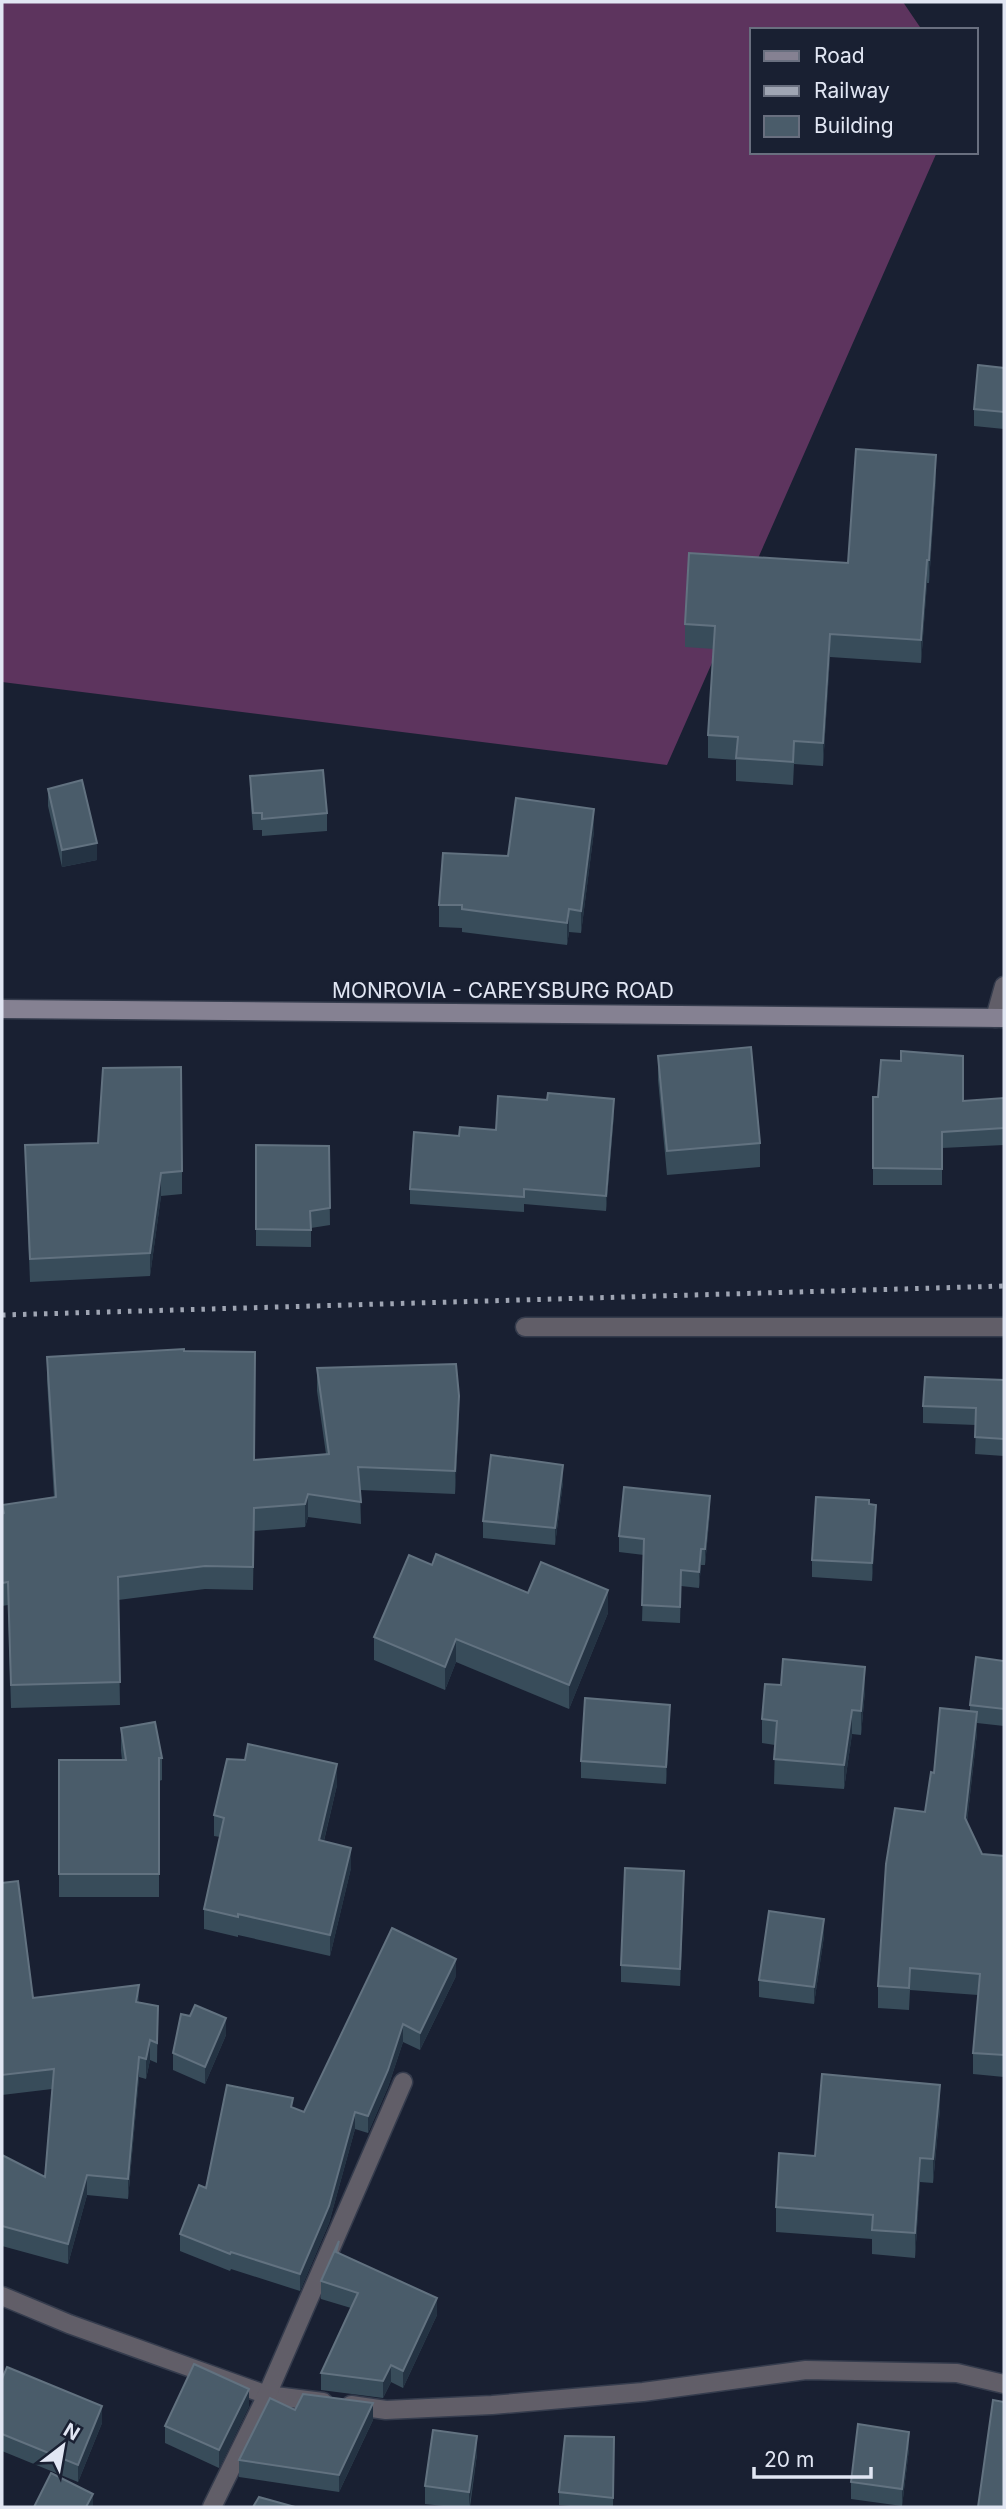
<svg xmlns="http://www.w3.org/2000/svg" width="1006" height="2509" font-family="Inter,sans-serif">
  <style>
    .forest { fill: #5d345e }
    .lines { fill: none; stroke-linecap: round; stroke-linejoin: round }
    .minor-casing { stroke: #353c4d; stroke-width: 21 }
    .secondary-casing { stroke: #353c4d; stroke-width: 21 }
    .minor { stroke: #615e68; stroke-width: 18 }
    .secondary { stroke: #858192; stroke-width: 18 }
    .rail { stroke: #9fa5b3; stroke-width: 5; stroke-dasharray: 3.5 7; stroke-linecap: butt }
    .wall { fill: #384c5a }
    .shaded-wall { fill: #243343 }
    .building { fill: #4a5c6a; stroke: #627280; stroke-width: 2 }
    .labels { text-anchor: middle; stroke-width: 6; stroke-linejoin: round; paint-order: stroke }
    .street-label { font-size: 21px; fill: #e1e6f3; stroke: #192032 }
  </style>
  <rect width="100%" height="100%" fill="#192032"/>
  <!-- forest -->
  <path class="forest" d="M2,2H903L922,30H752V152H937L667,765L2,682Z"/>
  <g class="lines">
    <!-- minor casing -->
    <g class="minor-casing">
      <g id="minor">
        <path d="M995,1018L1004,986"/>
        <path d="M525,1327H1004"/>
        <path d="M2,2296L69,2324L267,2395L323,2402"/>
        <path d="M351,2405L386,2410L492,2405L643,2392L806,2370L957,2373L1004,2384"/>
        <path d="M212,2507L267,2395L403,2082"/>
      </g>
    </g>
    <!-- secondary casing -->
    <g class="secondary-casing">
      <path id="secondary" d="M2,1009L1004,1018"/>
    </g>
    <!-- minor -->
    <use href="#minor" class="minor"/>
    <!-- secondary -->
    <use href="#secondary" class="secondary"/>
    <!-- rail -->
    <path class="rail" d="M2,1315L1004,1286"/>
  </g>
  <!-- wall -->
  <g class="wall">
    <path d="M1004,368V429L974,426V409Z"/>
    <path d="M936,478L929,583H927L921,663L830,657L823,766L794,764L793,785L736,781V760L708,758V735L714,649L685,647V624L848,563Z"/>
    <path d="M250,776L327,813V831L262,836V830H253L250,793Z"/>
    <path d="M48,789L97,860L62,867L48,806Z"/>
    <path d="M594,831L581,933L569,932L567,945L462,932V928L439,927V905Z"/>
    <path d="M658,1056L760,1143V1167L667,1175L658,1080Z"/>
    <path d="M873,1097L963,1101L1004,1098V1145L942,1148V1185H873Z"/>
    <path d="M614,1114L606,1211L524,1204V1212L410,1204V1189L459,1136Z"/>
    <path d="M25,1145L182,1171V1194L161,1196L150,1276L30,1282Z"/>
    <path d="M256,1145L329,1146L330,1225L311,1228V1247L256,1246Z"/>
    <path d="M184,1351L254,1460L326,1454L317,1391V1368L459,1419L455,1494L360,1490L361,1524L308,1517L305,1527L254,1531L253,1590L205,1589L118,1600L120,1705L11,1708L8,1605L2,1606V1505L54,1498L47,1380V1357Z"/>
    <path d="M1004,1380V1456L975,1454L976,1425L923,1423V1406Z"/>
    <path d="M563,1482L555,1545L483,1538V1521Z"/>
    <path d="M869,1504L876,1522L872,1581L812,1577V1560Z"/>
    <path d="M710,1512L705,1565H701L699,1588L681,1586L680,1623L642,1621L644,1555L619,1552V1536Z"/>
    <path d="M432,1565L528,1593L608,1613L569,1709L456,1662L445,1690L374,1660V1637Z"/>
    <path d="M1004,1661V1726L977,1723V1733L967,1822L982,1854L1004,1856V2077L973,2074V2053L978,1995L910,1990L909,2010L878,2008V1986L925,1812L970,1711V1705Z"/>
    <path d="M865,1691L861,1735L852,1734L844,1789L774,1784L775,1745L762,1743V1719Z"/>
    <path d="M670,1722L666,1784L581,1778V1761Z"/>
    <path d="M121,1728L162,1758V1780L159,1781V1897H59V1760H122L121,1751Z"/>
    <path d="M337,1785L324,1841L351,1868L330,1956L238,1935V1937L204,1929V1909L220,1837L214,1836V1815Z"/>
    <path d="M2,1883L33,1998L139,2002L158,2006L157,2063L150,2060L146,2079L139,2077L128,2199L87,2195L68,2264L2,2246V2155L45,2177L52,2089L2,2095Z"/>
    <path d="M684,1888L680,1986L621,1982V1965Z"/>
    <path d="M824,1936L814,2004L759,1997V1980Z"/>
    <path d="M456,1976L420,2050L403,2042L388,2087L368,2133L355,2129L329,2223L300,2291L231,2269L230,2271L180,2251V2234L206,2188L293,2108L304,2112Z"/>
    <path d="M190,2016L226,2035L205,2084L173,2070V2053Z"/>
    <path d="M940,2109L933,2183L920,2182L915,2258L872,2254V2239L776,2232V2207L815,2156Z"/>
    <path d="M339,2253L437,2315L403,2388L391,2382L383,2398L321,2390V2373L351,2308L321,2299V2281Z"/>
    <path d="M2,2379L102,2423L78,2482L2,2451Z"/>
    <path d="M249,2406L219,2468L165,2443V2426Z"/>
    <path d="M295,2410L373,2420L339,2492L239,2477V2460Z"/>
    <path d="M614,2437L613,2507H581L559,2505V2492Z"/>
    <path d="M909,2449L902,2506L851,2499V2482Z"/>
    <path d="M477,2454L470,2507H452L425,2504V2486Z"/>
  </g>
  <!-- shaded-wall -->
  <g class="shaded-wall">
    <path d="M936,455V478L929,583V560Z"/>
    <path d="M927,560V583L921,663V640Z"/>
    <path d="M830,634V657L823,766V743Z"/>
    <path d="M594,809V831L581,933V911Z"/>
    <path d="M97,843V860L62,867V850Z"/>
    <path d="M569,909V932L567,945V923Z"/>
    <path d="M614,1099V1114L606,1211V1196Z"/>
    <path d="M161,1173V1196L150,1276V1253Z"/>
    <path d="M459,1396V1419L455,1494V1471Z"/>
    <path d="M563,1465V1482L555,1545V1528Z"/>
    <path d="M308,1494V1517L305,1527V1504Z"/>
    <path d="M710,1496V1512L705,1565V1549Z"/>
    <path d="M876,1505V1522L872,1581V1563Z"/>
    <path d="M701,1549V1565L699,1588V1572Z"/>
    <path d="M608,1590V1613L569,1709V1685Z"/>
    <path d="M456,1639V1662L445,1690V1667Z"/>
    <path d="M865,1667V1691L861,1735V1711Z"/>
    <path d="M670,1705V1722L666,1784V1767Z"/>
    <path d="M852,1710V1734L844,1789V1765Z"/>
    <path d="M977,1712V1733L965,1839V1818Z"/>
    <path d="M337,1764V1785L319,1861V1840Z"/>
    <path d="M351,1848V1868L330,1956V1935Z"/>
    <path d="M684,1871V1888L680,1986V1969Z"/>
    <path d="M824,1919V1936L814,2004V1987Z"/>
    <path d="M456,1959V1976L420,2050V2033Z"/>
    <path d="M139,1985V2005L136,2002Z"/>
    <path d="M226,2018V2035L205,2084V2067Z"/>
    <path d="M403,2024V2042L388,2087L368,2133V2116Z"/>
    <path d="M150,2040V2060L146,2079V2059Z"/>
    <path d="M139,2057V2077L128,2199V2179Z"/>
    <path d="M940,2085V2109L933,2183V2159Z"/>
    <path d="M355,2112V2129L329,2223L300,2291V2274Z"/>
    <path d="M920,2158V2182L915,2258V2233Z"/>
    <path d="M87,2175V2195L68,2264V2244Z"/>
    <path d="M437,2298V2315L403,2388V2371Z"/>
    <path d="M391,2365V2382L383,2398V2381Z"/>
    <path d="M249,2389V2406L219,2468V2450Z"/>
    <path d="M373,2403V2420L339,2492V2475Z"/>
    <path d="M102,2406V2423L78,2482V2465Z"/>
    <path d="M909,2432V2449L902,2506V2489Z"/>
    <path d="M477,2436V2454L469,2507V2492Z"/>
    <path d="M93,2494V2507H86Z"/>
  </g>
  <!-- building -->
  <g class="building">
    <path d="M978,365L1004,368V412L974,409Z"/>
    <path d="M856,449L936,455L929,560H927L921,640L830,634L823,743L794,741L793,762L736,758L738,737L708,735L715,626L685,624L689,553L848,563Z"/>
    <path d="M323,770L327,813L262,819V813H253L250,776Z"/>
    <path d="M82,780L97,843L62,850L48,789Z"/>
    <path d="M516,798L594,809L581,911L569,909L567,923L462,909V905H439L443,853L508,856Z"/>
    <path d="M751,1047L760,1143L667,1151L658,1056Z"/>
    <path d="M901,1051L963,1056V1101L1004,1098V1128L942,1132V1169L873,1168V1097H878L881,1060L901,1061Z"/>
    <path d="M181,1067L182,1171L161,1173L150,1253L30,1259L25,1145L98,1143L103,1068Z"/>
    <path d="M548,1093L614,1099L606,1196L524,1189V1197L410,1189L414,1132L459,1136L460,1127L496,1130L498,1096L547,1100Z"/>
    <path d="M256,1145L329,1146L330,1208L310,1211L311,1230L256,1229Z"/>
    <path d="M184,1349V1351L255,1352L254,1460L329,1454L317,1368L456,1364L459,1396L455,1471L358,1467L361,1502L308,1494L305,1504L254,1508L253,1567L205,1566L118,1577L120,1682L11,1685L8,1582L2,1583V1514L4,1513L2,1505L56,1497L47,1357Z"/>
    <path d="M925,1377L1004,1380V1439L975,1437L976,1408L923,1406Z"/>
    <path d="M491,1455L563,1465L555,1528L483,1521Z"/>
    <path d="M624,1487L710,1496L705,1549H701L699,1572L681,1570L680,1607L642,1605L644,1539L619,1536Z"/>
    <path d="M816,1497L869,1500V1504L876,1505L872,1563L812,1560Z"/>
    <path d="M436,1554L528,1593L541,1562L608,1590L569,1685L456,1639L445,1667L374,1637L409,1555L432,1565Z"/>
    <path d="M976,1657L1004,1661V1709L970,1705Z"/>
    <path d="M783,1659L865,1667L861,1711L852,1710L844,1765L774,1759L777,1721L762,1719L765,1684L781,1685Z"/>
    <path d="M585,1698L670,1705L666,1767L581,1761Z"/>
    <path d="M940,1708L977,1712L965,1818L982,1854L1004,1856V2055L973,2053L980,1974L910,1968L909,1988L878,1986L886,1864L895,1808L925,1812L931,1772L934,1773Z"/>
    <path d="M155,1722L162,1758H159V1874H59V1760H126L121,1728Z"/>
    <path d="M248,1744L337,1764L319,1840L351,1848L330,1935L238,1914V1917L204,1909L224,1818L214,1815L227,1759L245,1760Z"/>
    <path d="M625,1868L684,1871L680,1969L621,1965Z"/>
    <path d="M18,1881L33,1998L139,1985L136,2002L158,2006L157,2043L150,2040L146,2059L139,2057L128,2179L87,2175L68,2244L2,2226V2155L45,2177L54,2069L2,2075V1883Z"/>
    <path d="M769,1911L824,1919L814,1987L759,1980Z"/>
    <path d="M392,1928L456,1959L420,2033L403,2024L388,2070L368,2116L355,2112L329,2206L300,2274L231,2252L230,2254L180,2234L199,2185L206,2188L227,2085L293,2098L291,2107L304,2112Z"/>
    <path d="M195,2005L226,2018L205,2067L173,2053L181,2014L190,2016Z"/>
    <path d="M822,2074L940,2085L933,2159L920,2158L915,2233L872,2230L873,2215L776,2207L779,2153L815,2156Z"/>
    <path d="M339,2241L336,2252L437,2298L403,2371L391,2365L383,2381L321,2373L358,2293L321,2281Z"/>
    <path d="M194,2364L249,2389L219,2450L165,2426Z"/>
    <path d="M7,2367L102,2406L78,2465L2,2434V2379Z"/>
    <path d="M303,2394L373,2403L339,2475L239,2460L270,2398L295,2410Z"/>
    <path d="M993,2400L1004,2402V2507H978Z"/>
    <path d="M858,2424L909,2432L902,2489L851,2482Z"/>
    <path d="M433,2430L477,2436L469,2492L425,2486Z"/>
    <path d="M565,2436L614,2437L613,2498L559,2492Z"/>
    <path d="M51,2473L93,2494L86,2507H34Z"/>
    <path d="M259,2497L295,2507H253Z"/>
  </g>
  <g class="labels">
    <!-- street labels -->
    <g class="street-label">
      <text x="503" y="998">MONROVIA - CAREYSBURG ROAD</text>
    </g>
  </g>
  <!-- border -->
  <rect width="1006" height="2509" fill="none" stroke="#e1e6f3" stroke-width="7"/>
  <!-- legend -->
  <rect x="750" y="28" width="228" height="126" fill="#192032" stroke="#696f7f" stroke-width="2"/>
  <rect x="764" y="51" width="35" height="10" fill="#858192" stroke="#696f7f" stroke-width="2"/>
  <text x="814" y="63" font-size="21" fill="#e1e6f3">Road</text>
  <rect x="764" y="86" width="35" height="10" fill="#9fa5b3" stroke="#696f7f" stroke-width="2"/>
  <text x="814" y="98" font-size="21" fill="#e1e6f3">Railway</text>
  <rect x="764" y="116" width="35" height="21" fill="#4a5c6a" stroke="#696f7f" stroke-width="2"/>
  <text x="814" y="133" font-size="21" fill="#e1e6f3">Building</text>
  <!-- north arrow -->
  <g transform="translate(63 2446) rotate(31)" stroke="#192032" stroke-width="5" paint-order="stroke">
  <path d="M0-5L12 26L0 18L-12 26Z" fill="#e1e6f3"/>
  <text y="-10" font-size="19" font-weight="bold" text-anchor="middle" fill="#e1e6f3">N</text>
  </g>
  <!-- scale -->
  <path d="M754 2467v10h117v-10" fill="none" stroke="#e1e6f3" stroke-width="3.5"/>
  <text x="764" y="2467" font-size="21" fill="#e1e6f3" stroke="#192032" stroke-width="5" paint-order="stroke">20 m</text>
</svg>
